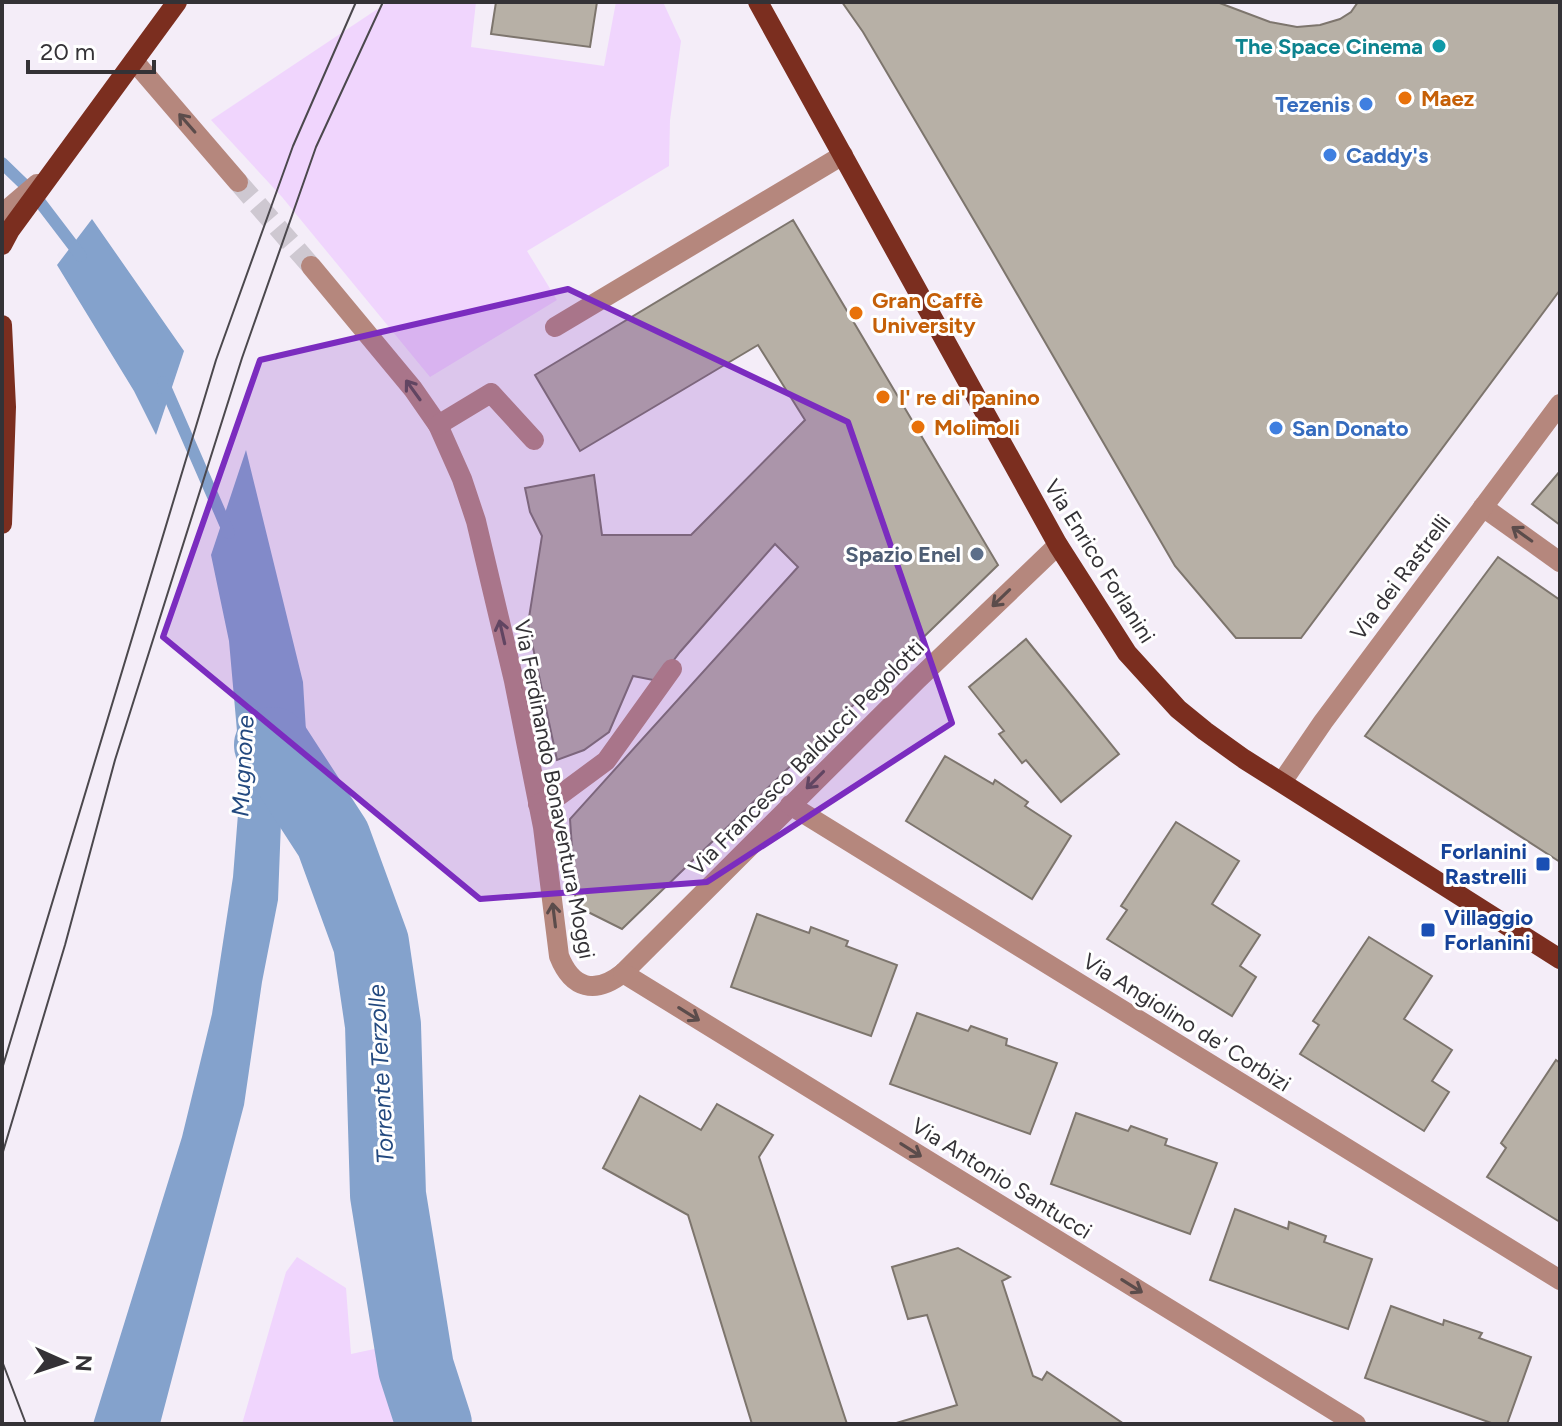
<svg xmlns="http://www.w3.org/2000/svg" width="1562" height="1426" font-family="Figtree,sans-serif">
  <style>
    .green { fill: #f0d5fd }
    .water { fill: #84a2cc }
    .lines { fill: none; stroke-linecap: round; stroke-linejoin: round }
    .stream { stroke: #84a2cc; stroke-width: 12 }
    .river { stroke: #84a2cc; stroke-width: 76 }
    .building { fill: #b7b0a6; stroke: #7d756d; stroke-width: 2 }
    .minor-tunnel { stroke: #cec8d1; stroke-width: 20; stroke-dasharray: 20 10; stroke-linecap: butt }
    .minor { stroke: #b5877d; stroke-width: 20 }
    .major { stroke: #7b2e1f; stroke-width: 20 }
    .tram { stroke: #4b484d; stroke-width: 2 }
    .oneway { stroke: #5b4c4b }
    .marked { fill: #7b2cbf; fill-opacity: 0.2; stroke: #7b2cbf; stroke-width: 6; stroke-linejoin: round }
    .culture-dot { fill: #0f9aa8; stroke: #fff; stroke-width: 3 }
    .food-dot { fill: #e8710a; stroke: #fff; stroke-width: 3 }
    .shop-dot { fill: #3f7fe0; stroke: #fff; stroke-width: 3 }
    .service-dot { fill: #5c6f8a; stroke: #fff; stroke-width: 3 }
    .transit-dot { fill: #1a4fb4; stroke: #fff; stroke-width: 3 }
    .labels { text-anchor: middle; stroke-width: 6; stroke-linejoin: round; paint-order: stroke }
    .culture-label { font-size: 22px; font-weight: bold; fill: #0d838f; stroke: #fff; text-anchor: end }
    .food-label { font-size: 22px; font-weight: bold; fill: #c56008; stroke: #fff; text-anchor: start }
    .shop-label { font-size: 22px; font-weight: bold; fill: #366cbe; stroke: #fff; text-anchor: start }
    .service-label { font-size: 22px; font-weight: bold; fill: #4e5e75; stroke: #fff; text-anchor: end }
    .street-label { font-size: 22px; fill: #343236; stroke: #fff }
    .transit-label { font-size: 22px; font-weight: bold; fill: #164399; stroke: #fff; text-anchor: end }
    .water-label { font-size: 24px; font-style: italic; fill: #23497f; stroke: #fff }
  </style>
  <rect width="100%" height="100%" fill="#f4edf8"/>
  <!-- green -->
  <g class="green">
    <path d="M388,2H476L471,47L604,66L616,2H663L681,41L670,120L669,166L527,251L557,300L430,377L282,197L211,120Z"/>
    <path d="M297,1257L346,1288L351,1354L393,1345L421,1424H242L286,1272Z"/>
  </g>
  <!-- water -->
  <g class="water">
    <path d="M92,219L184,351L156,435L134,391L57,265Z"/>
    <path d="M246,450L303,682L306,731L281,822L278,900L262,982L244,1105L160,1424H93L182,1137L212,1014L233,877L241,776L229,641L211,555Z"/>
  </g>
  <g class="lines">
    <!-- stream -->
    <g class="stream">
      <path d="M2,163L33,193L81,256"/>
      <path d="M163,382L229,533"/>
    </g>
    <!-- river -->
    <path class="river" d="M272,745L333,839L371,943L383,1025L388,1195L416,1368L434,1424"/>
  </g>
  <!-- building -->
  <g class="building">
    <path d="M496,2H597L590,47L491,34Z"/>
    <path d="M842,2H1217L1270,22L1297,27L1320,25L1340,19L1351,12L1358,2H1560V290L1301,638H1236L1175,566L991,249L863,32Z"/>
    <path d="M793,220L998,565L622,929L576,906L570,819L798,567L775,544L680,652L658,681L633,676L609,732L584,750L557,760L528,624L542,536L530,512L525,488L594,475L602,535H691L805,420L758,345L580,451L535,375Z"/>
    <path d="M1560,471V525L1532,504Z"/>
    <path d="M1498,557L1560,600V862L1365,736Z"/>
    <path d="M1026,639L1119,754L1061,802L1026,760L1022,763L999,734L1004,731L969,687Z"/>
    <path d="M945,756L993,784L995,780L1028,802L1025,806L1071,836L1032,899L906,821Z"/>
    <path d="M1176,822L1239,861L1212,904L1260,935L1240,966L1256,977L1232,1016L1107,939L1127,910L1121,906Z"/>
    <path d="M757,914L809,933L811,927L848,941L846,946L897,965L871,1036L731,987Z"/>
    <path d="M1369,937L1432,976L1404,1019L1452,1050L1432,1081L1449,1092L1424,1131L1300,1054L1319,1025L1313,1021Z"/>
    <path d="M917,1013L968,1031L971,1026L1007,1039L1006,1045L1057,1063L1030,1134L890,1084Z"/>
    <path d="M1556,1060L1560,1063V1222L1487,1177L1506,1148L1501,1143Z"/>
    <path d="M640,1096L701,1130L717,1104L773,1135L759,1157L847,1424H752L688,1215L603,1168Z"/>
    <path d="M1076,1113L1128,1131L1131,1126L1167,1139L1165,1145L1217,1163L1190,1234L1051,1184Z"/>
    <path d="M1235,1209L1288,1229L1289,1222L1326,1236L1324,1242L1372,1259L1348,1329L1210,1280Z"/>
    <path d="M958,1248L1010,1277L1002,1281L1033,1376L1042,1380L1047,1372L1124,1424H893L957,1405L927,1315L908,1319L892,1267Z"/>
    <path d="M1391,1306L1443,1325L1444,1320L1482,1333L1479,1338L1531,1357L1507,1424H1494L1365,1378Z"/>
  </g>
  <g class="lines">
    <!-- minor-tunnel -->
    <path class="minor-tunnel" d="M238,182L311,266"/>
    <!-- minor -->
    <g class="minor">
      <path d="M134,61L238,182"/>
      <path d="M2,214L37,184"/>
      <path d="M311,266L413,389L438,425L462,479L476,521L514,681L543,827L559,956C572,989 595,995 623,973L916,681L1058,545"/>
      <path d="M555,327L843,155"/>
      <path d="M438,425L491,393L534,440"/>
      <path d="M1483,507L1560,562"/>
      <path d="M1282,782L1323,722L1560,404"/>
      <path d="M538,804L560,795L606,761L672,669"/>
      <path d="M790,805L1560,1280"/>
      <path d="M623,973L1356,1424"/>
    </g>
    <!-- major -->
    <g class="major">
      <path d="M758,2L1058,545L1127,653L1178,709L1205,731L1244,759L1560,959"/>
      <path d="M2,245L10,230L177,2"/>
      <path d="M2,325L6,407L2,524"/>
    </g>
    <!-- tram -->
    <g class="tram">
      <path d="M2,1069L216,360L293,146L356,2"/>
      <path d="M2,1155L65,945L115,760L242,358L316,147L383,2"/>
      <path d="M2,1361L26,1424"/>
      <path d="M2,1422L3,1424"/>
    </g>
  </g>
  <!-- one-way arrows -->
  <defs><path id="oneway-shaft" d="M-6 0H5M1.5-3L5.5 0L1.5 3" fill="none" stroke-width="1.6" stroke-linecap="round" stroke-linejoin="round" transform="scale(2)"/></defs>
  <g class="oneway">
    <use href="#oneway-shaft" transform="translate(187 123) rotate(-131)"/>
    <use href="#oneway-shaft" transform="translate(413 390) rotate(-126)"/>
    <use href="#oneway-shaft" transform="translate(1522 534) rotate(-144)"/>
    <use href="#oneway-shaft" transform="translate(1001 598) rotate(136)"/>
    <use href="#oneway-shaft" transform="translate(502 632) rotate(-103)"/>
    <use href="#oneway-shaft" transform="translate(815 780) rotate(135)"/>
    <use href="#oneway-shaft" transform="translate(554 915) rotate(-97)"/>
    <use href="#oneway-shaft" transform="translate(689 1014) rotate(32)"/>
    <use href="#oneway-shaft" transform="translate(911 1150) rotate(32)"/>
    <use href="#oneway-shaft" transform="translate(1132 1286) rotate(32)"/>
  </g>
  <!-- marked area -->
  <path class="marked" d="M568,289L848,422L952,723L707,882L480,899L163,637L260,360Z"/>
  <!-- markers -->
  <circle class="culture-dot" cx="1439" cy="46" r="8"/>
  <g class="food-dot">
    <circle cx="1405" cy="98" r="8"/>
    <circle cx="856" cy="313" r="8"/>
    <circle cx="883" cy="397" r="8"/>
    <circle cx="918" cy="427" r="8"/>
  </g>
  <g class="shop-dot">
    <circle cx="1366" cy="104" r="8"/>
    <circle cx="1330" cy="155" r="8"/>
    <circle cx="1276" cy="428" r="8"/>
  </g>
  <circle class="service-dot" cx="977" cy="554" r="8"/>
  <g class="transit-dot">
    <rect x="1535" y="856" width="16" height="16" rx="4"/>
    <rect x="1420" y="922" width="16" height="16" rx="4"/>
  </g>
  <g class="labels">
    <!-- culture labels -->
    <g class="culture-label">
      <text x="1423" y="54">The Space Cinema</text>
    </g>
    <!-- food labels -->
    <g class="food-label">
      <text x="1421" y="106">Maez</text>
      <text x="872" y="308">Gran Caffè<tspan x="872" dy="25">University</tspan></text>
      <text x="899" y="405">I' re di' panino</text>
      <text x="934" y="435">Molimoli</text>
    </g>
    <!-- shop labels -->
    <g class="shop-label">
      <text x="1350" y="112" text-anchor="end">Tezenis</text>
      <text x="1346" y="163">Caddy's</text>
      <text x="1292" y="436">San Donato</text>
    </g>
    <!-- service labels -->
    <g class="service-label">
      <text x="961" y="562">Spazio Enel</text>
    </g>
    <!-- street labels -->
    <g class="street-label">
      <text transform="translate(1100 561) rotate(58)" y="8">Via Enrico Forlanini</text>
      <text transform="translate(1400 577) rotate(-53)" y="8">Via dei Rastrelli</text>
      <text transform="translate(806 757) rotate(-45)" y="8">Via Francesco Balducci Pegolotti</text>
      <text transform="translate(555 789) rotate(79)" y="8">Via Ferdinando Bonaventura Moggi</text>
      <text transform="translate(1187 1022) rotate(32)" y="8">Via Angiolino de' Corbizi</text>
      <text transform="translate(1002 1178) rotate(32)" y="8">Via Antonio Santucci</text>
    </g>
    <!-- transit labels -->
    <g class="transit-label">
      <text x="1527" y="859">Forlanini<tspan x="1527" dy="25">Rastrelli</tspan></text>
      <text x="1444" y="925" text-anchor="start">Villaggio<tspan x="1444" dy="25">Forlanini</tspan></text>
    </g>
    <!-- water labels -->
    <g class="water-label">
      <text transform="translate(243 766) rotate(-87)" y="8">Mugnone</text>
      <text transform="translate(381 1074) rotate(-93)" y="8">Torrente Terzolle</text>
    </g>
  </g>
  <!-- border -->
  <rect width="1562" height="1426" fill="none" stroke="#343236" stroke-width="8"/>
  <!-- north arrow -->
  <g transform="translate(64 1362) rotate(93)" stroke="#ffffff" stroke-width="6" paint-order="stroke">
  <path d="M0-6L14 30L0 20L-14 30Z" fill="#343236"/>
  <text y="-12" font-size="22" font-weight="bold" text-anchor="middle" fill="#343236">N</text>
  </g>
  <!-- scale -->
  <path d="M28 60v12h126v-12" fill="none" stroke="#343236" stroke-width="4"/>
  <text x="40" y="60" font-size="24" fill="#343236" stroke="#ffffff" stroke-width="6" paint-order="stroke">20 m</text>
</svg>
